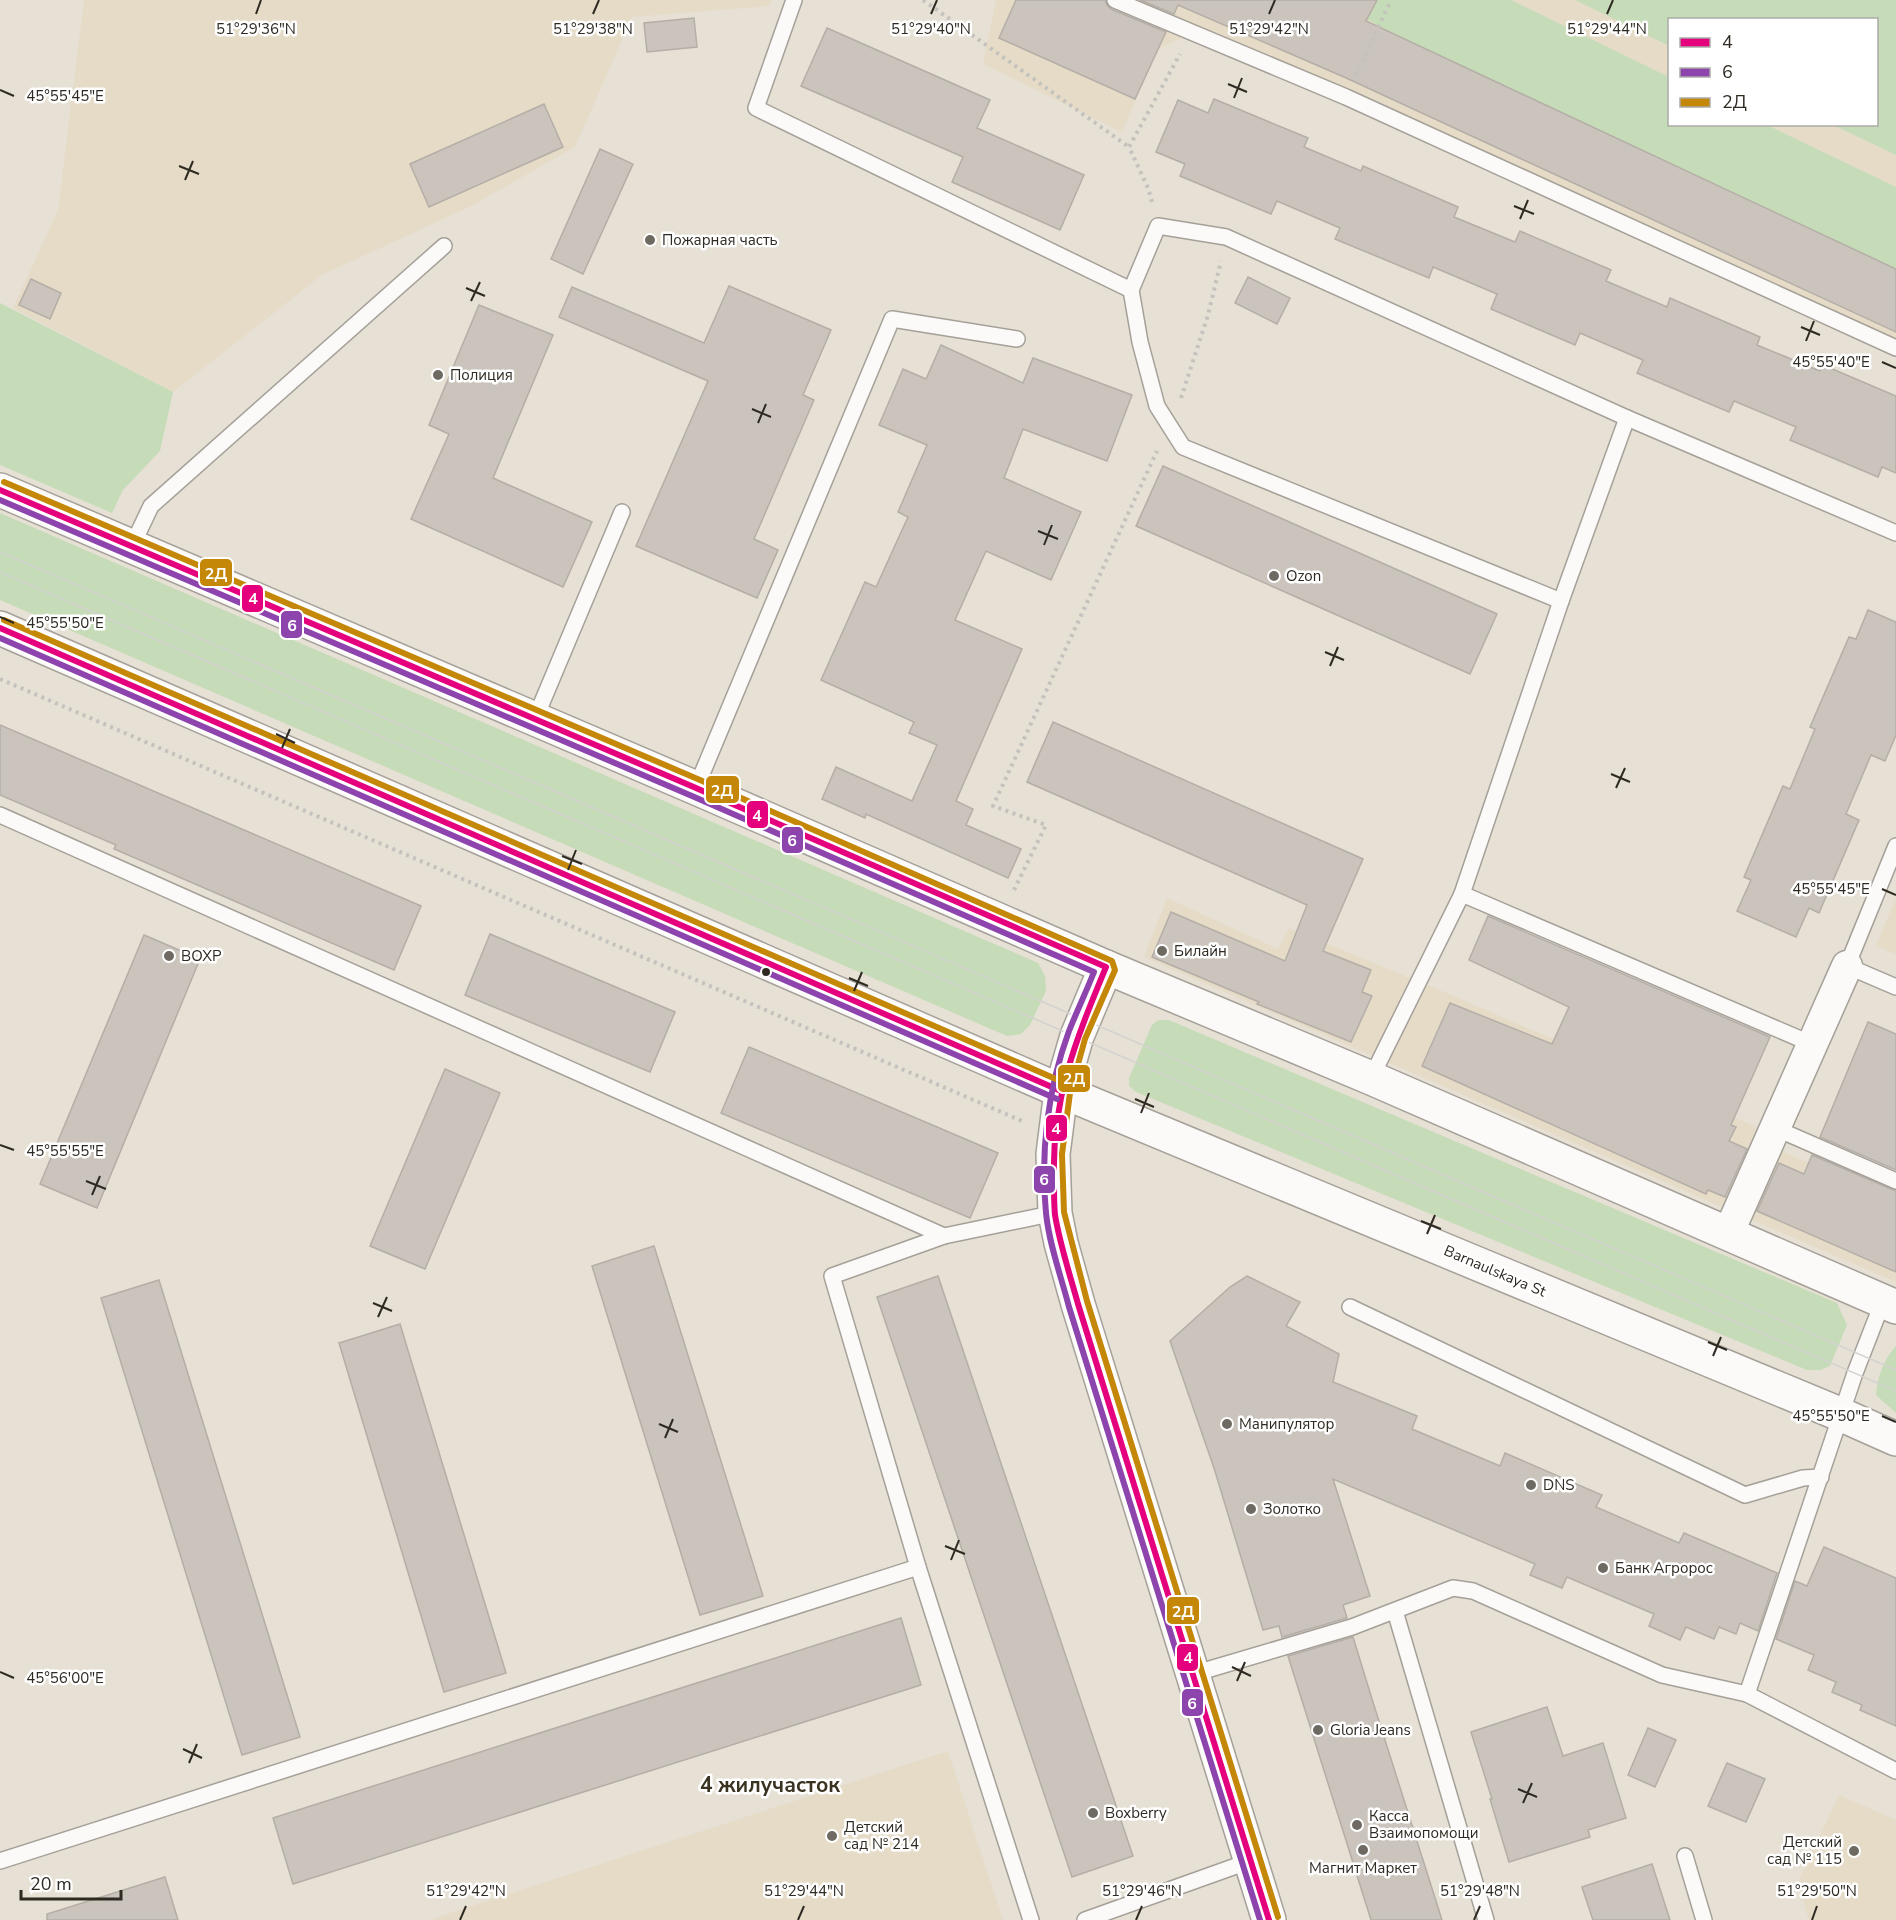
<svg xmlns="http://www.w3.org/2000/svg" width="1896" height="1920" font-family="'Nunito Sans',sans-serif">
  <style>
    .built { fill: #e5dbc7 }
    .green { fill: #c6dcb8 }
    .building { fill: #cac4bc; stroke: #b4aea7; stroke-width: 1.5 }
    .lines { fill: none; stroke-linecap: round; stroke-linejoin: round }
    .lane-casing { stroke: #a5a098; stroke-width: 18 }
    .street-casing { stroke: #a5a098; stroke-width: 33 }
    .secondary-casing { stroke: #a5a098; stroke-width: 36 }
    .path { stroke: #c4c2bd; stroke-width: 4; stroke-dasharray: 3 4.5; stroke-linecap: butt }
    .lane { stroke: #fbfaf9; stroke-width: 15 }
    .street { stroke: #fbfaf9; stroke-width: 30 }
    .secondary { stroke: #fbfaf9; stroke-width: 33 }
    .tram { stroke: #d3d2cf; stroke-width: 1.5 }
    .bus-1-casing { stroke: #fff; stroke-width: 10 }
    .bus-2-casing { stroke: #fff; stroke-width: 10 }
    .bus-3-casing { stroke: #fff; stroke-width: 10 }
    .bus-1 { stroke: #e5007d; stroke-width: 6 }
    .bus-2 { stroke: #8e44ad; stroke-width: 6 }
    .bus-3 { stroke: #c58708; stroke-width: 6 }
    .ticks { fill: none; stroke: #2e2a22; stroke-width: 2 }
    .poi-dot { fill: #6e6a61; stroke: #fff; stroke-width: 2 }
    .bus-dot { fill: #2e2a22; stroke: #fff; stroke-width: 2 }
    .labels { text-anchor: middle; stroke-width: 5; stroke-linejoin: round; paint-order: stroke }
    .poi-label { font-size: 15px; fill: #2e2a22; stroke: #fff; text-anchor: start }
    .street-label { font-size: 15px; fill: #2e2a22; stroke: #fff }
    .district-label { font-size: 21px; font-weight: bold; fill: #3b3322; stroke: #fff }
    .ticks-label { font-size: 15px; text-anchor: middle; fill: #2e2a22; stroke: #fff; stroke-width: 5; stroke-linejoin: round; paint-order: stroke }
    .line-badge { stroke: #fff; stroke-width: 2 }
    .badge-label { font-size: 16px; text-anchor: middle; font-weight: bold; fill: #fff }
  </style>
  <rect width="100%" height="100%" fill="#e6e0d5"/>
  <!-- built -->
  <g class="built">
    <path d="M84,0H772L770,6L632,17L575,147L471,206L322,275L173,392L13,308L58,210Z"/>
    <path d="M996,0H1372L1391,33L1896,269V341L1201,29L1158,49L1122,132L983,64Z"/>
    <path d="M1511,0H1575L1669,46V77Z"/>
    <path d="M1767,125H1833L1896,155V187Z"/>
    <path d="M1167,898L1278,949L1289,928L1442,991L1757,1127L1752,1138L1896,1201V1282L1144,957Z"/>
    <path d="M1896,898V954L1876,946Z"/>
    <path d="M948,1751L1003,1920H429Z"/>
    <path d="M1839,1795L1896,1820V1920H1809L1798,1882Z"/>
  </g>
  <!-- green -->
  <g class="green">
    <path d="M1372,0H1511L1669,77L1670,124L1767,125L1896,187V269L1391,33L1367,19L1376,2Z"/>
    <path d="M1575,0H1896V155L1833,125L1876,124V20H1670L1669,46Z"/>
    <path d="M0,303L173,392L160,451L123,490L112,513L0,465Z"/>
    <path d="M0,513L1038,963L1045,976L1046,991L1030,1025L1021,1034L1007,1036L0,600Z"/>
    <path d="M1158,1020H1169L1837,1303L1847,1325L1830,1366L1820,1370H1807L1136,1092L1129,1086V1078L1152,1025Z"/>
    <path d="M1896,1346V1413L1876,1395C1877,1377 1884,1359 1896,1346Z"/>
  </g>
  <!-- building -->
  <g class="building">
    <path d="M1016,0H1105L1107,5L1111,9L1166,32L1135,99L999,38Z"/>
    <path d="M1140,0H1377L1366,21L1896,269V332L1344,77L1178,5L1174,14Z"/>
    <path d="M694,18L697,47L647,52L644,23Z"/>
    <path d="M827,28L990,100L977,128L1084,175L1060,230L952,182L963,157L801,86Z"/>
    <path d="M1214,99L1308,138L1304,147L1361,171L1363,166L1458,207L1454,217L1515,242L1520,231L1611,270L1606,281L1667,307L1670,298L1760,337L1757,345L1820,371L1823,365L1896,396V473L1882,467L1878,477L1790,440L1796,427L1734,401L1729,412L1637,373L1643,360L1580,333L1575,345L1491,309L1497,294L1433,267L1429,278L1335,239L1340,228L1277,201L1271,214L1180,176L1185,164L1156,152L1178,100L1208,113Z"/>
    <path d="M544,104L563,147L429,207L410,164Z"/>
    <path d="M600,149L633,164L583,274L551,259Z"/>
    <path d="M1248,277L1290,298L1277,324L1235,303Z"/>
    <path d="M31,279L61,293L50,319L19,305Z"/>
    <path d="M729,286L831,330L803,395L814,400L754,539L778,550L757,598L636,546L708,381L559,317L572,287L704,343Z"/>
    <path d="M479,305L553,335L493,478L592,522L563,587L411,519L449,434L429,425Z"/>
    <path d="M941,345L1023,383L1033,358L1132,395L1107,461L1023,429L1004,478L1081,512L1051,580L986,551L955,620L1022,649L956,801L973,809L966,825L1021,849L1008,878L866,814L865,818L822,799L836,767L912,801L937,745L909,733L914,722L821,680L865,582L876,587L908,517L898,512L927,445L879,425L903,369L926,379Z"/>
    <path d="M1163,466L1497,614L1470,674L1136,526Z"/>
    <path d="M1868,610L1896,622V735L1885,761L1871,755L1846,814L1859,820L1819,913L1809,908L1796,937L1737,911L1751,880L1744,877L1783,786L1790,789L1815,729L1810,727L1849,637L1856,639Z"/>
    <path d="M1053,722L1363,859L1323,951L1371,970L1362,992L1372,996L1351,1042L1257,1004L1259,1002L1152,957L1171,912L1285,961L1307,905L1027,782Z"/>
    <path d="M0,725L421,906L394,970L114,849L116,845L0,795Z"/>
    <path d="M1488,916L1770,1037L1731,1125L1736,1127L1729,1141L1747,1149L1725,1197L1708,1190L1706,1194L1422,1066L1450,1003L1552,1044L1569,1007L1469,960Z"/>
    <path d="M490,934L675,1012L650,1072L465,995Z"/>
    <path d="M144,935L200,959L97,1208L40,1184Z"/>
    <path d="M1868,1022L1896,1034V1170L1820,1137Z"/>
    <path d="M749,1047L998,1153L970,1218L721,1113Z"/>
    <path d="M445,1069L500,1093L425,1269L370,1246Z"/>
    <path d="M1812,1155L1896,1191V1272L1757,1211L1779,1163L1804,1174Z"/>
    <path d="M654,1246L763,1596L700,1615L592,1266Z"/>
    <path d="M938,1276L1133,1856L1072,1877L877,1297Z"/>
    <path d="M1247,1276L1300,1302L1286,1326L1339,1354L1333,1382L1417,1416L1412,1429L1500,1466L1505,1453L1602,1495L1596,1507L1679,1543L1684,1533L1777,1573L1758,1631L1740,1623L1736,1634L1719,1627L1714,1639L1686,1627L1680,1640L1649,1626L1654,1614L1567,1577L1562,1588L1530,1575L1535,1564L1333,1479L1370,1596L1343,1605L1347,1618L1282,1637L1279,1626L1263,1630L1214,1468L1170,1341L1230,1287Z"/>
    <path d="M159,1280L300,1737L242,1755L101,1298Z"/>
    <path d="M400,1324L506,1673L444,1692L339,1343Z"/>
    <path d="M1824,1547L1896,1578V1726L1860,1710L1862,1705L1832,1692L1836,1682L1808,1670L1814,1655L1776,1639L1795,1581L1807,1586Z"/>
    <path d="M901,1618L921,1685L293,1884L273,1818Z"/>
    <path d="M1353,1637L1372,1699L1442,1920H1371L1288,1656Z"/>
    <path d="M1547,1707L1563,1756L1603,1743L1626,1818L1588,1830L1590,1837L1509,1862L1490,1799H1492L1471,1732Z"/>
    <path d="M1648,1728L1676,1740L1655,1787L1628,1775Z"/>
    <path d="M1727,1763L1765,1779L1746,1822L1708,1806Z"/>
    <path d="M1652,1864L1670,1920H1593L1582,1887Z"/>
    <path d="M165,1877L178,1920H47V1914Z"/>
  </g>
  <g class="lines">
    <!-- lane casing -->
    <g class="lane-casing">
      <g id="lane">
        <path d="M794,0L756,108L1131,290L1158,226L1226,237L1627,418L1896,533"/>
        <path d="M1115,0L1346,97L1896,348"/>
        <path d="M1131,290L1140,342L1157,406L1183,447L1561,601"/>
        <path d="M1627,418L1561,601L1462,894L1812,1044"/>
        <path d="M132,546L151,506L444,246"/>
        <path d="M535,719L622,512"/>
        <path d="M696,788L892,319L1017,339"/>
        <path d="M0,815L944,1236L1055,1213"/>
        <path d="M1896,846L1847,966L1896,987"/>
        <path d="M1371,1078L1462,894"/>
        <path d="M1775,1128L1896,1181"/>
        <path d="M944,1236L832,1276L918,1567L1031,1920"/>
        <path d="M1350,1307L1745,1495L1803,1478L1821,1477"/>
        <path d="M1395,1611L1486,1920"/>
        <path d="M1193,1674L1352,1627L1453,1588L1473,1591L1662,1675L1747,1694L1855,1373L1883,1301"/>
        <path d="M1747,1694L1896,1771"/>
        <path d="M1685,1856L1704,1920"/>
        <path d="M0,1861L918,1567"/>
        <path d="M1085,1920L1250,1861"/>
      </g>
    </g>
    <!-- street casing -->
    <g class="street-casing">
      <path id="street" d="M1728,1234L1847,966"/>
    </g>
    <!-- secondary casing -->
    <g class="secondary-casing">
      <g id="secondary">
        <path d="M0,490L696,788L1106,967L1371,1078L1896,1307"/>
        <path d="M0,628L1061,1091L1842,1415L1896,1439"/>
        <path d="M1106,967L1077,1036L1061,1091L1053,1154L1055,1213L1061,1243L1078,1304L1269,1920"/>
      </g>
    </g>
    <!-- path -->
    <g class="path">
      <path d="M923,0L1129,147"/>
      <path d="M1356,75L1391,0"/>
      <path d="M1152,202L1148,188L1129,147L1180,54"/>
      <path d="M1181,398L1208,315L1221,261"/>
      <path d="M0,679L1022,1121"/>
      <path d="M1014,890L1046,825L993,806L1157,451"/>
    </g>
    <!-- lane -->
    <use href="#lane" class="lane"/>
    <!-- street -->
    <use href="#street" class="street"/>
    <!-- secondary -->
    <use href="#secondary" class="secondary"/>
    <!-- tram -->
    <g class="tram">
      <path d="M0,552L1896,1370"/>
      <path d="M0,572L1896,1391"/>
    </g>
    <!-- bus-1 casing -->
    <g class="bus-1-casing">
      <g id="bus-1">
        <path d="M0,490L696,788L1106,967C1075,1042 1051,1100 1054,1183C1054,1194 1054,1205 1055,1215C1060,1245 1070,1275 1078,1304L1269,1920"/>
        <path d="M0,628L1061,1091"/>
      </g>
    </g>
    <!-- bus-2 casing -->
    <g class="bus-2-casing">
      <g id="bus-2">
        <path d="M0,500L692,796L1094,972C1086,992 1077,1011 1069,1031C1048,1088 1040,1152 1046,1213C1049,1244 1061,1276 1069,1307L1260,1920"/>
        <path d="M0,638L1057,1099"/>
      </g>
    </g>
    <!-- bus-3 casing -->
    <g class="bus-3-casing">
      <g id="bus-3">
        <path d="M4,482L700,780L1112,961L1115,970L1085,1039L1070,1093L1062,1154L1064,1212L1087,1301L1278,1917"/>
        <path d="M4,620L1065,1083"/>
      </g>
    </g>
    <!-- bus-1 -->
    <use href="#bus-1" class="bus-1"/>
    <!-- bus-2 -->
    <use href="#bus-2" class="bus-2"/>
    <!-- bus-3 -->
    <use href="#bus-3" class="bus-3"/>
  </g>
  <!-- ticks -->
  <path class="ticks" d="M256,14L261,0M593,14L599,0M931,14L937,0M1269,14L1275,0M1607,14L1613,0M1228,84L1247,92M0,90L14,96M1234,98L1242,78M179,166L199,174M185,180L193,161M1514,206L1534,214M1520,219L1528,200M466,288L485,296M471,301L480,282M1801,327L1820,335M1806,341L1814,321M1882,362L1896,368M752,409L771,417M758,423L766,404M1038,531L1058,539M1044,545L1052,525M0,617L14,623M1325,652L1344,660M1330,666L1338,647M276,734L295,743M282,748L290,729M1611,774L1630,782M1616,788L1625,768M562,856L582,864M568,870L576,850M1882,889L1896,895M849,978L868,986M854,991L862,972M1135,1099L1154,1107M1141,1113L1149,1093M0,1145L14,1150M86,1181L106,1189M92,1195L100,1176M1421,1221L1441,1229M1427,1234L1435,1215M373,1303L392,1311M378,1317L387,1297M1708,1342L1727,1350M1713,1356L1721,1337M1882,1416L1896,1422M659,1424L678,1432M665,1438L673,1419M945,1546L965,1554M951,1560L959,1540M1232,1667L1251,1676M0,1672L14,1678M1237,1681L1245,1662M183,1749L202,1758M189,1763L197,1744M1518,1789L1537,1797M1523,1803L1532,1783M460,1920L466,1906M798,1920L804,1906M1136,1920L1142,1906M1474,1920L1480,1906M1812,1920L1817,1906"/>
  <!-- markers -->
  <g class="poi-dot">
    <circle cx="650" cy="240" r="6"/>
    <circle cx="438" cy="375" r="6"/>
    <circle cx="1274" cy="576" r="6"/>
    <circle cx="1162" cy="951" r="6"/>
    <circle cx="169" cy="956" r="6"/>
    <circle cx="1227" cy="1424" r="6"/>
    <circle cx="1531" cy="1485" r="6"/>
    <circle cx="1251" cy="1509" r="6"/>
    <circle cx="1603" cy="1568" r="6"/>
    <circle cx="1318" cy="1730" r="6"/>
    <circle cx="1093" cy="1813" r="6"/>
    <circle cx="1357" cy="1825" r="6"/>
    <circle cx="832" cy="1836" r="6"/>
    <circle cx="1363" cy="1850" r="6"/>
    <circle cx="1854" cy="1851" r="6"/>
  </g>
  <circle class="bus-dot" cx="766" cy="972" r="5"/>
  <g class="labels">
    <!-- poi labels -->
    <g class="poi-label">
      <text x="662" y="245">Пожарная часть</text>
      <text x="450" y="380">Полиция</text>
      <text x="1286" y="581">Ozon</text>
      <text x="1174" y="956">Билайн</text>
      <text x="181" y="961">ВОХР</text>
      <text x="1239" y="1429">Манипулятор</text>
      <text x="1543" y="1490">DNS</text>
      <text x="1263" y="1514">Золотко</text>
      <text x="1615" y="1573">Банк Агророс</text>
      <text x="1330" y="1735">Gloria Jeans</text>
      <text x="1105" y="1818">Boxberry</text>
      <text x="1369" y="1821">Касса<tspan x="1369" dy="17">Взаимопомощи</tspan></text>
      <text x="844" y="1832">Детский<tspan x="844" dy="17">сад № 214</tspan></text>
      <text x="1842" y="1847" text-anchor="end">Детский<tspan x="1842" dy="17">сад № 115</tspan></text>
      <text x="1363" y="1873" text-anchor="middle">Магнит Маркет</text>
    </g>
    <!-- street labels -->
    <g class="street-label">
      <text transform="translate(1495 1271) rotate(23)" y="5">Barnaulskaya St</text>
    </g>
    <!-- district labels -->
    <g class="district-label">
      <text x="770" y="1792">4 жилучасток</text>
    </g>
  </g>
  <g class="ticks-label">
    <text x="256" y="34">51°29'36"N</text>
    <text x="593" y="34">51°29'38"N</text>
    <text x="931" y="34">51°29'40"N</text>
    <text x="1269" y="34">51°29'42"N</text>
    <text x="1607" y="34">51°29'44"N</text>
    <text x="65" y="101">45°55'45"E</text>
    <text x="1831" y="367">45°55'40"E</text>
    <text x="65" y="628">45°55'50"E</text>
    <text x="1831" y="894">45°55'45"E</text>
    <text x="65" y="1156">45°55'55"E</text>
    <text x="1831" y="1421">45°55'50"E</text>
    <text x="65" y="1683">45°56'00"E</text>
    <text x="466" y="1896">51°29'42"N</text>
    <text x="804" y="1896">51°29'44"N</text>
    <text x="1142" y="1896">51°29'46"N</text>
    <text x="1480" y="1896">51°29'48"N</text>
    <text x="1817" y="1896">51°29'50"N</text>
  </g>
  <g class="line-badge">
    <rect x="199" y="558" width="34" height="29" rx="6" fill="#c58708"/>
    <rect x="241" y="584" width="23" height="29" rx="6" fill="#e5007d"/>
    <rect x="280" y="610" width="23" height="29" rx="6" fill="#8e44ad"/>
    <rect x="705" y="775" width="35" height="29" rx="6" fill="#c58708"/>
    <rect x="746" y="800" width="23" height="29" rx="6" fill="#e5007d"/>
    <rect x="781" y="826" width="23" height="28" rx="6" fill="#8e44ad"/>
    <rect x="1057" y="1064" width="34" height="29" rx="6" fill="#c58708"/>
    <rect x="1045" y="1114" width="23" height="28" rx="6" fill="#e5007d"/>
    <rect x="1033" y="1165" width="23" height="29" rx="6" fill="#8e44ad"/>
    <rect x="1166" y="1596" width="34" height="29" rx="6" fill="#c58708"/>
    <rect x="1176" y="1643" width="23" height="29" rx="6" fill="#e5007d"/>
    <rect x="1181" y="1688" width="23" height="29" rx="6" fill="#8e44ad"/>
  </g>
  <g class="badge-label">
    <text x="216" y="579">2Д</text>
    <text x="253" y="604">4</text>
    <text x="292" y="631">6</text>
    <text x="722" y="796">2Д</text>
    <text x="757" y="821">4</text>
    <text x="792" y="846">6</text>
    <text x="1074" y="1084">2Д</text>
    <text x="1056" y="1134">4</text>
    <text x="1044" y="1185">6</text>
    <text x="1183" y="1617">2Д</text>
    <text x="1188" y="1663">4</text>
    <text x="1192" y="1709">6</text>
  </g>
  <!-- legend -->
  <rect x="1668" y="18" width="210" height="108" fill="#ffffff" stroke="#abaaa7" stroke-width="1.5"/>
  <rect x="1680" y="38" width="30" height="9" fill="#e5007d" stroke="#abaaa7" stroke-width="1.5"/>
  <text x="1722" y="48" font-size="18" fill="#2e2a22">4</text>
  <rect x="1680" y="68" width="30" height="9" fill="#8e44ad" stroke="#abaaa7" stroke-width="1.5"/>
  <text x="1722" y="78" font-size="18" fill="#2e2a22">6</text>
  <rect x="1680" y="98" width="30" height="9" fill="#c58708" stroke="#abaaa7" stroke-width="1.5"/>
  <text x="1722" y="108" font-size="18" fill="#2e2a22">2Д</text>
  <!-- scale -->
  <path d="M21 1890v9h100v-9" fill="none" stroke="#2e2a22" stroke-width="3"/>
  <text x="30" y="1890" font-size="18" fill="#2e2a22" stroke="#ffffff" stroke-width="4.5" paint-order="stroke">20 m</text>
</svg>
